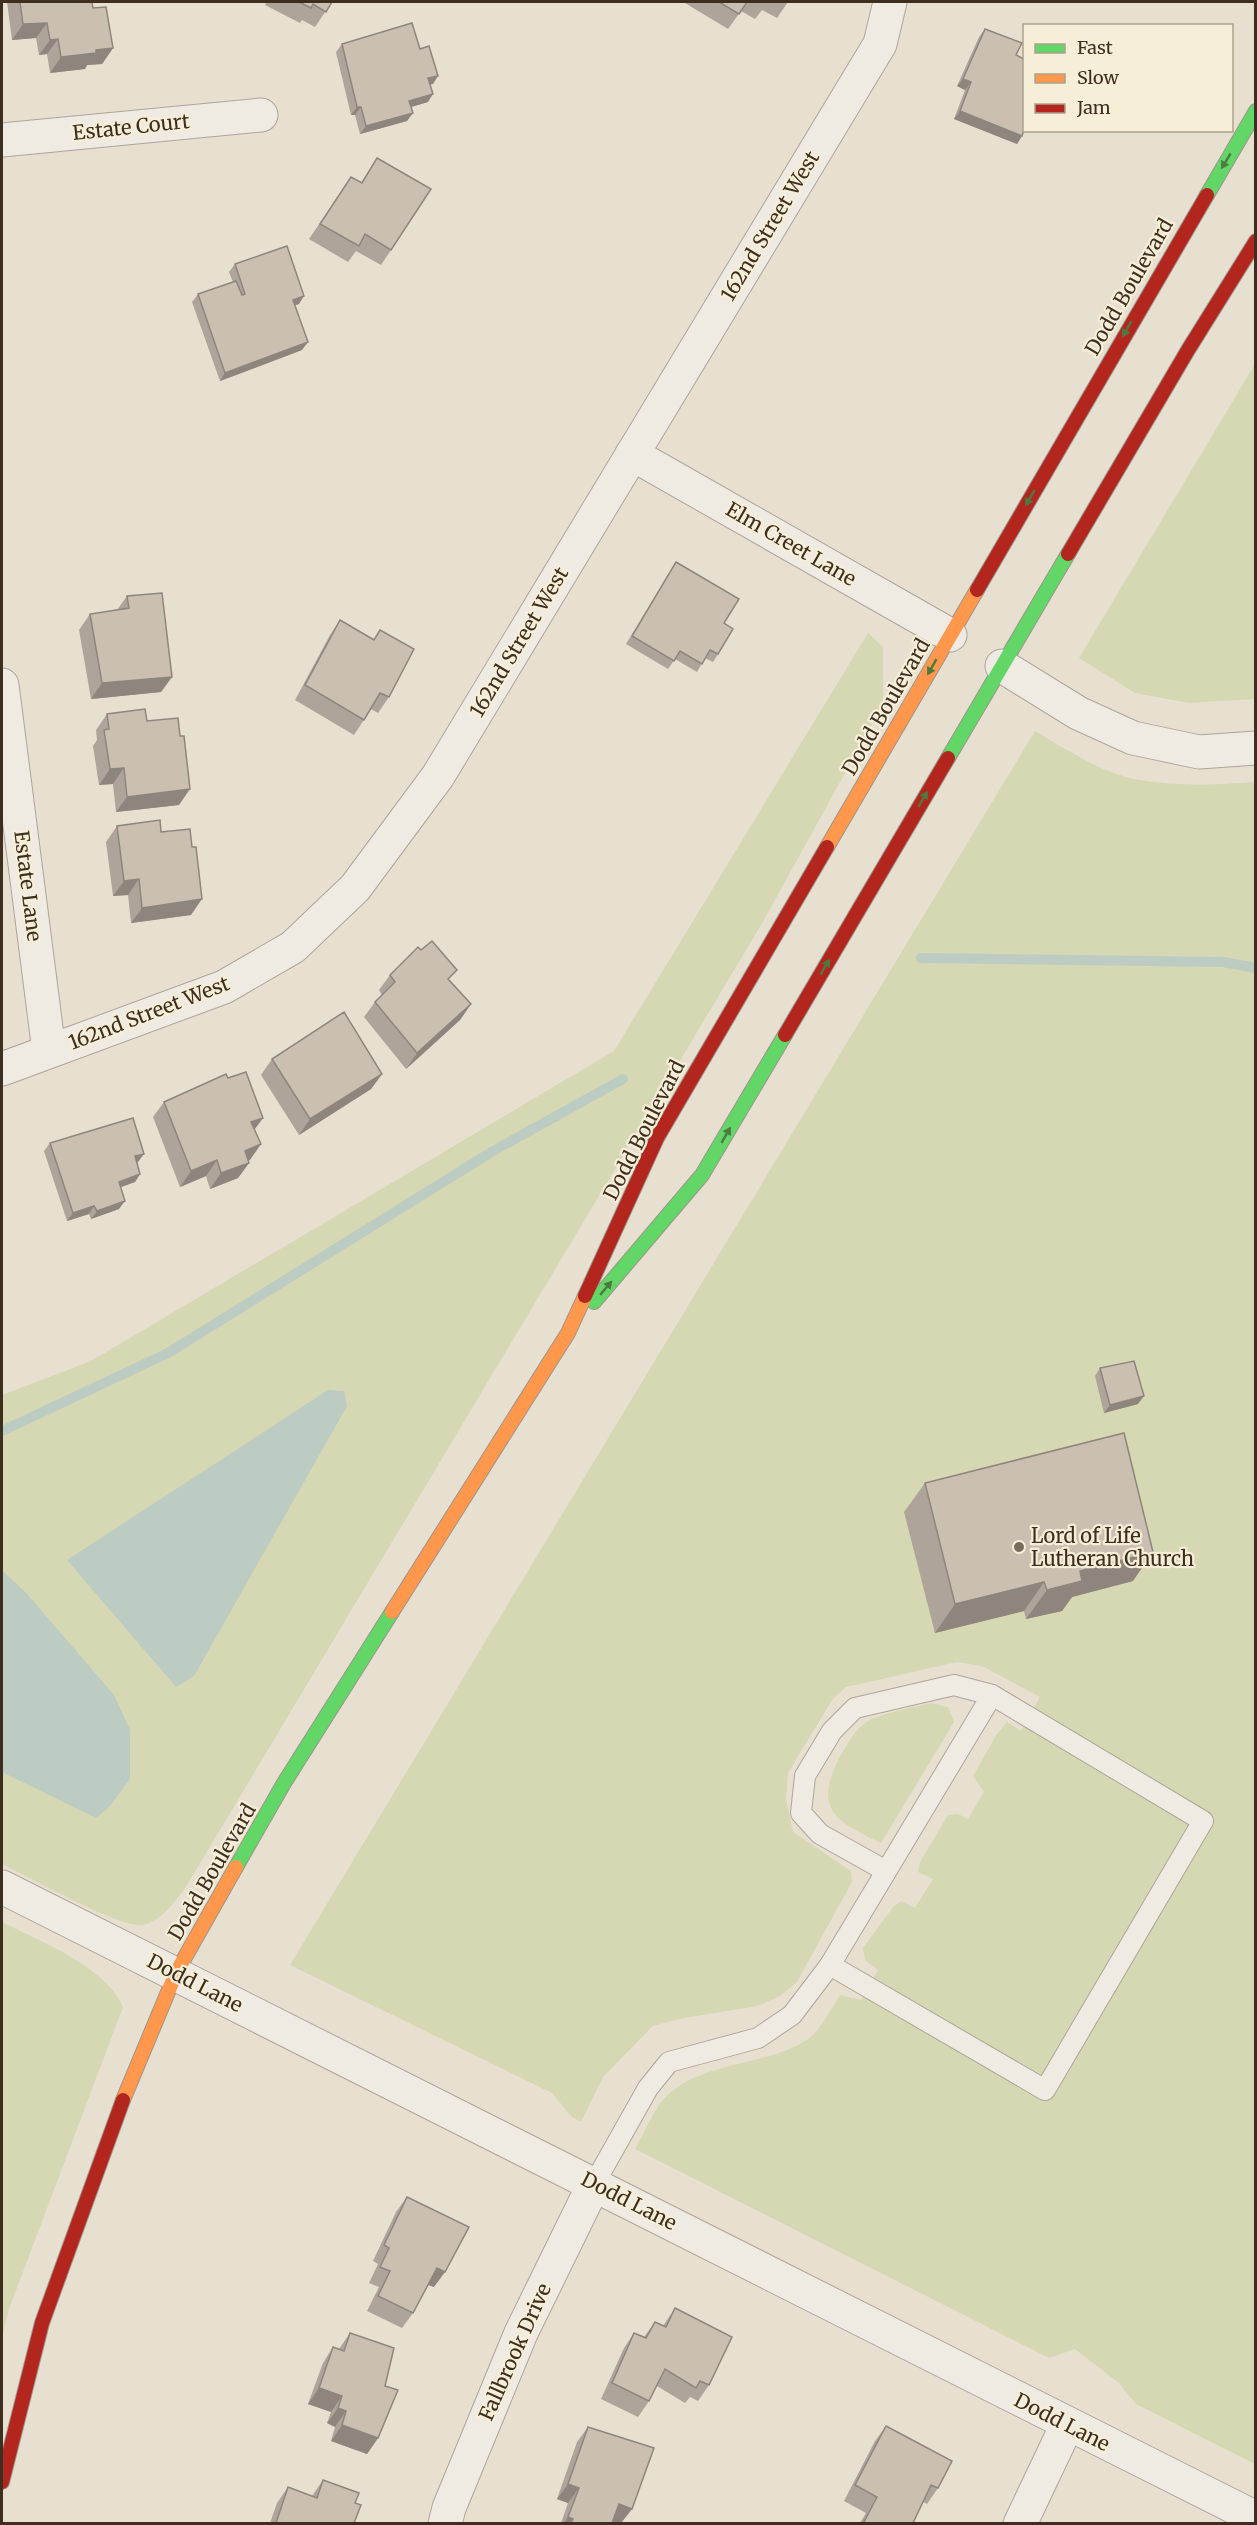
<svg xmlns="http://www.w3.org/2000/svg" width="1257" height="2525" font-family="Merriweather,serif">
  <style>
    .green { fill: #d6d7b3 }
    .water { fill: #bcccc2 }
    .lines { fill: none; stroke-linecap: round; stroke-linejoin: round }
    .stream { stroke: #bcccc2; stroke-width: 10 }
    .lane-casing { stroke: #ada599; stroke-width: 22 }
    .street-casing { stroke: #ada599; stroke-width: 35 }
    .fast-casing { stroke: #9c958a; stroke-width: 16 }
    .slow-casing { stroke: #9c958a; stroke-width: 16 }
    .jam-casing { stroke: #9c958a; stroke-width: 16 }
    .lane { stroke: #efebe3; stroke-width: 20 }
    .street { stroke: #efebe3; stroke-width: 33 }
    .fast { stroke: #63d668; stroke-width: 14 }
    .slow { stroke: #ff974d; stroke-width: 14 }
    .jam { stroke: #b3261e; stroke-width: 14 }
    .wall { fill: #afa499 }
    .shaded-wall { fill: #8e867d }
    .building { fill: #cbbfb2; stroke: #8e867d; stroke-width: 1.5 }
    .oneway { fill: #4e7a40 }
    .poi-dot { fill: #786c5e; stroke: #f7eed8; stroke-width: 2 }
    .labels { text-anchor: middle; stroke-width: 4.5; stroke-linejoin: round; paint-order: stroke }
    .street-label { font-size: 20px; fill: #3d2e20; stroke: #f7eed8 }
    .poi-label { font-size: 20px; fill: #3d2e20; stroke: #f7eed8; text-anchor: start }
  </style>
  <rect width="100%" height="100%" fill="#e7e0d1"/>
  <!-- green -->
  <g class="green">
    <path d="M1255,364V699L1189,703L1135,693L1079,658Z"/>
    <path d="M868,633L883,647V704L764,920L184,1890C173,1903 161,1922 142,1925C119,1928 27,1876 2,1864V1395L91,1361L614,1051Z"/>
    <path d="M1035,731C1064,748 1094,768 1126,777C1163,787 1217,785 1255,782V2464L1136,2404L1119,2383L1075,2349L1049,2358L635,2149C644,2134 651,2115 662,2101C697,2060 765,2068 808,2039C821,2030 831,2008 840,1995L861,2000L878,1970L865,1960L863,1948L893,1907L901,1901L915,1908L933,1879L918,1872L920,1862L948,1815L958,1814L968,1819L984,1792L973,1776L997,1734L1007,1722L1021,1731L1040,1697L982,1666L957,1662L846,1687L832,1700L788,1773L786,1799L793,1832L851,1871L852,1882L797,1982L780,1996L758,2006L684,2018L653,2026L603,2077L581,2122L572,2117L552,2093L290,1965Z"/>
    <path d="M931,1703L948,1707L954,1722L881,1843C833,1820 812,1808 842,1753C849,1742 856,1728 868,1721C884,1712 914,1708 931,1703Z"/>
    <path d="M2,1922C39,1941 107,1967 123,2007L9,2309L2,2337Z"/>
  </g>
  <!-- water -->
  <g class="water">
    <path d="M328,1390L344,1391L347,1406L194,1676L176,1687L67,1560Z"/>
    <path d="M2,1570L28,1595L114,1695L130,1730V1779L109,1807L96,1818L2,1772Z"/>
  </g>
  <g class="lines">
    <!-- stream -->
    <g class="stream">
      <path d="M921,958L1223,962L1256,968"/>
      <path d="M2,1431L168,1353L493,1151L623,1079"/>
    </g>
    <!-- lane casing -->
    <g class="lane-casing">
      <g id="lane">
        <path d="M830,1965L1045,2090L1203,1821L992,1695L954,1685L855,1708L832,1731L805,1776L801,1813L820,1834L886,1871"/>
        <path d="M594,2184L648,2088L669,2062L758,2038L792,2015L830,1965L992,1695"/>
      </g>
    </g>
    <!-- street casing -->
    <g class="street-casing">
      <g id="street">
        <path d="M2,140L261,115"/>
        <path d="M632,454L950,635"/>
        <path d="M1002,666L1078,713L1133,738L1199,752L1256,748"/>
        <path d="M2,685L49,1051"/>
        <path d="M2,1069L224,987L293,947L355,888L438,776L880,44L890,2"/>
        <path d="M2,1887L1256,2518"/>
        <path d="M445,2524L449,2508L521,2333L594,2184"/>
        <path d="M1020,2524L1067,2425"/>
      </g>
    </g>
    <!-- fast casing -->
    <g class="fast-casing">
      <g id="fast">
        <path d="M1207,195L1256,111"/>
        <path d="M948,758L1068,554"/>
        <path d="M594,1302L702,1175L785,1035"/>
        <path d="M236,1867L284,1783L392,1612"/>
      </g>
    </g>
    <!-- slow casing -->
    <g class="slow-casing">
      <g id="slow">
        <path d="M827,847L977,590"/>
        <path d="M392,1612L568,1333L585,1296"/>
        <path d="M123,2100L176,1973L236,1867"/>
      </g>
    </g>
    <!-- jam casing -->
    <g class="jam-casing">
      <g id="jam">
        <path d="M1068,554L1188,350L1256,241"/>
        <path d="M977,590L1207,195"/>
        <path d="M785,1035L948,758"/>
        <path d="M585,1296L657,1138L827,847"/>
        <path d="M2,2482L42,2323L123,2100"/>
      </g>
    </g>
    <!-- lane -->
    <use href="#lane" class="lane"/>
    <!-- street -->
    <use href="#street" class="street"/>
    <!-- fast -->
    <use href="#fast" class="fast"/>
    <!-- slow -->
    <use href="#slow" class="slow"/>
    <!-- jam -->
    <use href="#jam" class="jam"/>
  </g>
  <!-- wall -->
  <g class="wall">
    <path d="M7,2H92L93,8L113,48L102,64L87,65L85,69L50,73L47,54L39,55L36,38L12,40Z"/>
    <path d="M267,2H332L315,27L302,20L300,23L265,5Z"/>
    <path d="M685,2H788L777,18L762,10L755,19L741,11L728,29L685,3Z"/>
    <path d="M985,29L1016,55L1022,136L1017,144L954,119L965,90L957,86L979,37Z"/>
    <path d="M342,44L420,49L433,84H430L428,102L411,107L407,121L360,134L355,115H351L336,52Z"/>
    <path d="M377,158L391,250L381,265L356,251L348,262L309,239L351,177L361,183Z"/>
    <path d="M235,264L299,304L295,305L302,350L220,381L192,302L198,294L233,282L229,272Z"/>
    <path d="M676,562L724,623L718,654L713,662L705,658L697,672L675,659L668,669L626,644Z"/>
    <path d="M127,596L172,677L161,692L91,699L79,630L90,614L117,610Z"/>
    <path d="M340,620L374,639L380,630L389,697L378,713L371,709L354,735L295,700L330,635Z"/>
    <path d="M107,714L147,721L179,805L116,812L113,784L99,785L93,746L97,740L96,730Z"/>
    <path d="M117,826L161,832L191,915L131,923L128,895L113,896L106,842Z"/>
    <path d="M390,975L450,980L471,1004L460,1020L406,1069L364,1017L375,1002L382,995L379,990Z"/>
    <path d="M272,1059L382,1074L371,1089L299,1135L261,1075Z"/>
    <path d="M228,1078L263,1118L254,1129L250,1160H248L249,1163L238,1178L210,1189L206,1176L180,1187L153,1117L164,1102Z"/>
    <path d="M50,1143L138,1162L137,1163L140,1174L135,1182L120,1187L119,1209L91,1219L89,1214L67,1221L44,1151Z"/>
    <path d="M1100,1368L1138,1404L1104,1413L1095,1376Z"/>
    <path d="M925,1483L1133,1581L1072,1597L1062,1611L1026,1619L1024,1611L935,1633L904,1512Z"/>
    <path d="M407,2197L434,2287L428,2285L413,2313L402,2328L367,2311L379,2287L369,2283L378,2264L373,2261L396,2212Z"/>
    <path d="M675,2308L709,2385L698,2401L690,2397L685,2403L657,2386L649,2401L638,2417L601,2399L624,2348L634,2333L644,2337L655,2322L663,2326Z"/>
    <path d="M350,2333L385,2386L378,2438L367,2454L331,2441L335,2427L327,2423L331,2412L308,2404L323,2363L333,2347L339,2349Z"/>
    <path d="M886,2426L938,2488L927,2504L923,2502L913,2523H860L866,2513L844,2501L875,2441Z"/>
    <path d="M588,2427L632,2509L621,2523H617L613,2522L612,2523H561L568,2503L557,2499L577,2442Z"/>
    <path d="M323,2480L355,2503L354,2523H270L277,2503L288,2487L312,2496Z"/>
  </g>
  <!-- shaded-wall -->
  <g class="shaded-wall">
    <path d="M47,23L36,38L12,40L23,24Z"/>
    <path d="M58,39L47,54L39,55L50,40Z"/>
    <path d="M113,48L102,64L87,65L85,69L50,73L61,57L96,50Z"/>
    <path d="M438,76L433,84L422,86L428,78Z"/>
    <path d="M963,79L971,82L965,90L957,86Z"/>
    <path d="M433,94L428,102L404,109L409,101Z"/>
    <path d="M357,107H361L355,115H351Z"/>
    <path d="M960,111L1022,136L1017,144L954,119Z"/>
    <path d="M413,113L407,121L360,134L366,126Z"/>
    <path d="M304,296L299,304L287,308L293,300Z"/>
    <path d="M308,342L302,350L220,381L225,373Z"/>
    <path d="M172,677L161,692L91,699L102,683Z"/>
    <path d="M124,768L113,784L99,785L110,769Z"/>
    <path d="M190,789L179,805L116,812L127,797Z"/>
    <path d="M139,879L128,895L113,896L124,881Z"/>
    <path d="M202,899L191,915L131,923L142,908Z"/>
    <path d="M471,1004L460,1020L406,1069L417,1053Z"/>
    <path d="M382,1074L371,1089L299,1135L310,1119Z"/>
    <path d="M263,1118L252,1133L251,1122Z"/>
    <path d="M261,1144L250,1160L234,1166L245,1151Z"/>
    <path d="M144,1154L138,1162L129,1164L135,1156Z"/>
    <path d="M217,1160L206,1176L180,1187L191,1171Z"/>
    <path d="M249,1163L238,1178L210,1189L221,1173Z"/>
    <path d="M140,1174L135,1182L113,1190L119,1182Z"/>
    <path d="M125,1201L119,1209L91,1219L97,1211Z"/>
    <path d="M94,1206L89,1214L67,1221L73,1213Z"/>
    <path d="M1144,1396L1138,1404L1104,1413L1110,1405Z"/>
    <path d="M1153,1552L1133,1581L1072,1597L1062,1611L1026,1619L1047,1590L1080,1571Z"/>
    <path d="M1044,1582L1024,1611L935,1633L955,1604Z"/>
    <path d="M437,2268L445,2272L434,2287L426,2284Z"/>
    <path d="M319,2388L342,2396L331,2412L308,2404Z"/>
    <path d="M338,2408L346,2411L335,2427L327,2423Z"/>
    <path d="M342,2425L378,2438L367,2454L331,2441Z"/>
    <path d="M568,2484L579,2488L568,2503L557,2499Z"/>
    <path d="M619,2504L632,2509L621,2523H617L608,2520Z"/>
    <path d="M568,2517L573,2519L569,2523H564Z"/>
  </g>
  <!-- building -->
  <g class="building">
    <path d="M20,2H92L93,8L106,7L113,48L96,50V53L61,57L58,39L50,40L47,23L23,24Z"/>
    <path d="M299,2H332L326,12L313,4L311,8Z"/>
    <path d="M719,2H747L739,14Z"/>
    <path d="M412,23L420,49L429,46L438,76L428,78L433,94L409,101L413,113L366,126L361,107H357L342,44Z"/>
    <path d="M985,29L1022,43L1016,55L1024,59V130L1022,136L960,111L971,82L963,79Z"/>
    <path d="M377,158L431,189L391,250L365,234L359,246L320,224L351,177L362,183Z"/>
    <path d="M287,246L304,296L293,300L308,342L225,373L198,294L236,281L242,295L245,294L235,264Z"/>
    <path d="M676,562L739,599L724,623L733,629L718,654L710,650L702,664L680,651L674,661L632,636Z"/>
    <path d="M162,593L172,677L102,683L90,614L129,608L127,596Z"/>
    <path d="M340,620L374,640L380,630L414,649L389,697L380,693L364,720L305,685Z"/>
    <path d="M145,709L147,721L178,718L180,736H184L190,789L127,797L124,768L110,769L104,730L109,729L107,714Z"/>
    <path d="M160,820L161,832L190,829L192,847H196L202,899L142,908L139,879L124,881L117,826Z"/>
    <path d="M432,941L457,970L448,979L471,1004L417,1053L375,1002L395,982L390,975L418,947L421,950Z"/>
    <path d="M344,1012L382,1074L310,1119L272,1059Z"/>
    <path d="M246,1072L263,1118L251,1122L261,1144L245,1151L249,1163L221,1173L217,1160L191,1171L164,1102L226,1074L228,1078Z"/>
    <path d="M133,1118L144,1154L135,1156L140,1174L119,1182L125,1201L97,1211L94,1206L73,1213L50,1143Z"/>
    <path d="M1134,1361L1144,1396L1110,1405L1100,1368Z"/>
    <path d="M1124,1433L1153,1552L1080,1571L1082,1581L1047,1590L1044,1582L955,1604L925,1483Z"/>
    <path d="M407,2197L469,2227L445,2272L437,2268L413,2313L378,2296L390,2271L380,2267L389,2248L384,2245Z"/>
    <path d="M675,2308L732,2337L709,2385L700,2381L696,2388L665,2369L649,2401L612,2383L634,2333L646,2338L655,2322L666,2327Z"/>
    <path d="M350,2333L394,2348L385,2386L398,2390L378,2438L342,2425L346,2411L338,2408L342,2396L319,2388L333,2347L344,2351Z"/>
    <path d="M886,2426L952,2461L938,2488L931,2485L913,2523H866L864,2522L877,2497L855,2485Z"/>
    <path d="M588,2427L654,2448L632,2509L619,2504L612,2523H571L573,2519L568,2517L579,2488L568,2484Z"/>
    <path d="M323,2480L359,2493L355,2503L361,2505L354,2523H276L288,2487L317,2498Z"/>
  </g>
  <!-- one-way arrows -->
  <defs><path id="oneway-solid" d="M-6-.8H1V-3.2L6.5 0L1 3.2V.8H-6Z" transform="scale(1.5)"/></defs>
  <g class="oneway">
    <use href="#oneway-solid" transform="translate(1226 161) rotate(121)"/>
    <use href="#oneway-solid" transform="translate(1127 329) rotate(120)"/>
    <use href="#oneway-solid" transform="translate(1030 498) rotate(120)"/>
    <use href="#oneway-solid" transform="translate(932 667) rotate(120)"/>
    <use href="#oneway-solid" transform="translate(923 799) rotate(-60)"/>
    <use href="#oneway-solid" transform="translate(825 967) rotate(-60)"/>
    <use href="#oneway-solid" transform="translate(726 1135) rotate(-60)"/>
    <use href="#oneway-solid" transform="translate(606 1288) rotate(-50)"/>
  </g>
  <!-- markers -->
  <circle class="poi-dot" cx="1019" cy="1547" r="6"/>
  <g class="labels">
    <!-- street labels -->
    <g class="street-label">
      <text transform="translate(131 127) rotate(-6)" y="7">Estate Court</text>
      <text transform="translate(770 226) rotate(-59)" y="7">162nd Street West</text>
      <text transform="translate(1129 287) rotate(-60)" y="7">Dodd Boulevard</text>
      <text transform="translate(791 544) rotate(30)" y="7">Elm Creet Lane</text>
      <text transform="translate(519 642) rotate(-59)" y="7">162nd Street West</text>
      <text transform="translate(886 707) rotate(-60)" y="7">Dodd Boulevard</text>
      <text transform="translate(28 886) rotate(83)" y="7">Estate Lane</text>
      <text transform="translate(149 1013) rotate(-21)" y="7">162nd Street West</text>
      <text transform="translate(644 1130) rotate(-63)" y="7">Dodd Boulevard</text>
      <text transform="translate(212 1872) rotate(-60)" y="7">Dodd Boulevard</text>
      <text transform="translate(195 1983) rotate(27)" y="7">Dodd Lane</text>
      <text transform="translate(629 2201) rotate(27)" y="7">Dodd Lane</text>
      <text transform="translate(515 2352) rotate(-66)" y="7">Fallbrook Drive</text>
      <text transform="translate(1062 2422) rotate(27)" y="7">Dodd Lane</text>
    </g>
    <!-- poi labels -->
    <g class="poi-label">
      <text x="1031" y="1543">Lord of Life<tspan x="1031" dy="23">Lutheran Church</tspan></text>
    </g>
  </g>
  <!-- border -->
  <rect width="1257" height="2525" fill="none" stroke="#3d2e20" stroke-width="6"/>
  <!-- legend -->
  <rect x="1023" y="24" width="210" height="108" fill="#f7eed8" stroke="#ada18e" stroke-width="1.5"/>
  <rect x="1035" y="44" width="30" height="9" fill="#63d668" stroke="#ada18e" stroke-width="1.5"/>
  <text x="1077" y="54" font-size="18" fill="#3d2e20">Fast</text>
  <rect x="1035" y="74" width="30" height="9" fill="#ff974d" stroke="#ada18e" stroke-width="1.5"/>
  <text x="1077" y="84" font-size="18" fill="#3d2e20">Slow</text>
  <rect x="1035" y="104" width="30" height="9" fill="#b3261e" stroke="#ada18e" stroke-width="1.5"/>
  <text x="1077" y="114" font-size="18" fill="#3d2e20">Jam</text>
</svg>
